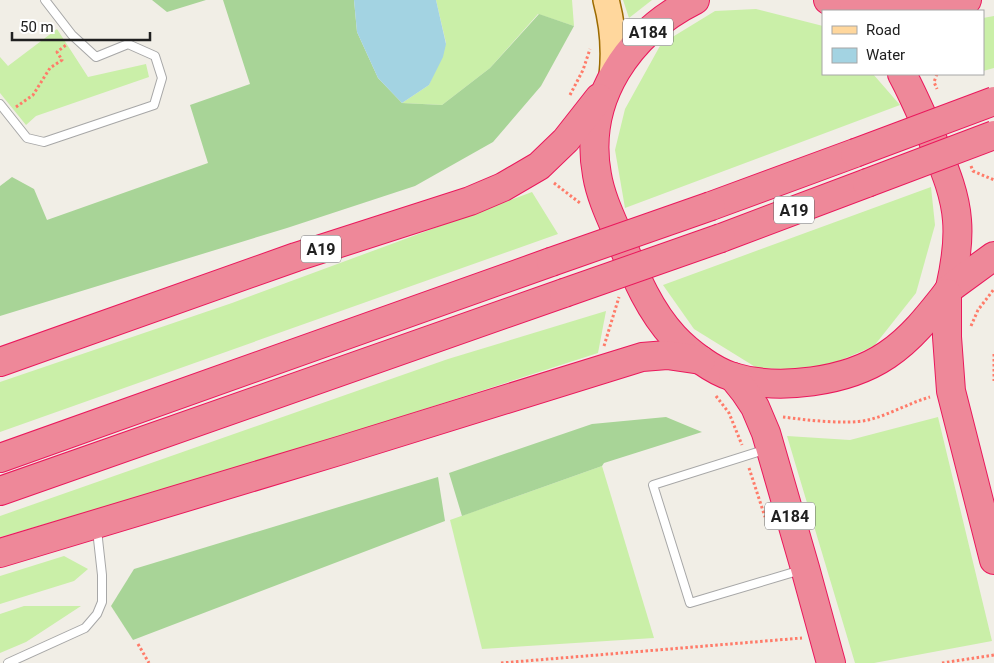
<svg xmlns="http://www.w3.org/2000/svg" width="994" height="663" font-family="Roboto,sans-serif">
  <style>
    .grass { fill: #caefa8 }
    .forest { fill: #a8d497 }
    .water { fill: #a3d3e2 }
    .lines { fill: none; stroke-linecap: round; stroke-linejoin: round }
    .lane-casing { stroke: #a7a7a7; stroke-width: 10 }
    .primary-casing { stroke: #9c6b00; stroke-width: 28 }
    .highway-casing { stroke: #ea185c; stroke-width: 30 }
    .path { stroke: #ff7b69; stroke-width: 3; stroke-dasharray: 2.5 2.5; stroke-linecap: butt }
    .lane { stroke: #fff; stroke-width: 8 }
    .primary { stroke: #ffd79d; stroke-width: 25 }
    .highway { stroke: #e89; stroke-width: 28 }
    .highway-bridge-casing { stroke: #ea185c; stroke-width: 30; stroke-linecap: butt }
    .highway-bridge { stroke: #e89; stroke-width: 28 }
    .labels { text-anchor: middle; stroke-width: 4; stroke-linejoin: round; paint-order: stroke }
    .shield { fill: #fff; stroke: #636363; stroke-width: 1 }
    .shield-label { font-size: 16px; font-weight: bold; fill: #202020 }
  </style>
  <rect width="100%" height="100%" fill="#f1eee6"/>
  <!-- grass -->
  <g class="grass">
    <path d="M436,0H572L574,26L538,14L490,68L442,105L402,103L429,85L446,43Z"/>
    <path d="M623,0H652L629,18Z"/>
    <path d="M756,9L823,26V74H873L900,105L625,208L615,150L625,109L661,44L715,11Z"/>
    <path d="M994,16V68L983,71V18Z"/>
    <path d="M57,29L88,77L146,64L149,77L36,116L26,125L0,93V57L8,66Z"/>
    <path d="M931,187L935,225L916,293L874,346L818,370L757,368L694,329L663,285Z"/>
    <path d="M532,192L558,234L0,432V382L232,303Z"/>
    <path d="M606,311L598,353L251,465L0,537V516L448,359Z"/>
    <path d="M938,417L992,641L874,663H855L787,436L850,440Z"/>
    <path d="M602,466L654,638L482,649L450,520Z"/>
    <path d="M64,556L88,569L74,581L0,604V576Z"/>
    <path d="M24,606H81L26,642L0,653V614Z"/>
  </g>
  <!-- forest -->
  <g class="forest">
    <path d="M152,0H206L167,12Z"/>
    <path d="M223,0H354L357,32L378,78L402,103L442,105L490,68L539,14L574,26L541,86L493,142L415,186L287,228L0,316V186L12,177L34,189L47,220L208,163L190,105L250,84Z"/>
    <path d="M666,417L702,432L604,463L602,466L462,516L449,473L592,424Z"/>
    <path d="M438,477L445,521L133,640L111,606L134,569Z"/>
  </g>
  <!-- water -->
  <path class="water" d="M354,0H436L446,44L443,57L429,85L402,103L378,78L357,32Z"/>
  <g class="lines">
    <!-- lane casing -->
    <g class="lane-casing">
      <g id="lane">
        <path d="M0,104L27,138L44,142L154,105L162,78L155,56L128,44L96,57L72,35L45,0"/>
        <path d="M767,449L653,485L690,603L801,570"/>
        <path d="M8,663L85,628L97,614L102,602V575L97,530"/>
      </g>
    </g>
    <!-- primary casing -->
    <g class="primary-casing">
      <path id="primary" d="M606,0C613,26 615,49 612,76"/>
    </g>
    <!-- highway casing -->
    <g class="highway-casing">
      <g id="highway">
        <path d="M695,0C629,33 583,99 597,175C601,199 613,222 623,246C636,278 650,311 674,337C688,352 713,371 733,377C779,391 847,382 887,355C911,339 929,316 947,293L950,288C955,266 959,243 957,220C955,193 944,168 934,143C924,120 914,96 902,74"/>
        <path d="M828,0L846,11"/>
        <path d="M853,0C864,2 874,5 884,7C912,10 941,8 967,0"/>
        <path d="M711,206L855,153"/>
        <path d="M721,238L867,183"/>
        <path d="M950,288L994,256"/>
        <path d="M947,293V337L951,391L994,560"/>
        <path d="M0,362L296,257L470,201L503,187L539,166L566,140L599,98"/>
        <path d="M733,377L745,392L755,407L766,433L805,568L831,663"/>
        <path d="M0,458L551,262"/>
        <path d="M0,491L564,293"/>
        <path d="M0,553L342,450L642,357L667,355L701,360"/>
      </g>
    </g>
    <!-- path -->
    <g class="path">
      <path d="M937,74L934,82L937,89"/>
      <path d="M570,95L583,70L590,49"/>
      <path d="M16,107L33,95L50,68L62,60L57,52L66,45"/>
      <path d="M971,166L973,171L994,180"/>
      <path d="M554,183L580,203"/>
      <path d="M971,326L978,310L994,289"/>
      <path d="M604,346L619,297"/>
      <path d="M994,354V381"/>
      <path d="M716,396L729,413L742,445"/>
      <path d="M783,417C807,420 846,425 868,420C889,415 909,403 930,397"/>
      <path d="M749,468L765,517"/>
      <path d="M138,644L149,663"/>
      <path d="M501,663L802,638"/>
      <path d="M942,663L994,655"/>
    </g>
    <!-- lane -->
    <use href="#lane" class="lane"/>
    <!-- primary -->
    <use href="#primary" class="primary"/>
    <!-- highway -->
    <use href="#highway" class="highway"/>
    <!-- highway-bridge casing -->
    <g class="highway-bridge-casing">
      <g id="highway-bridge">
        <path d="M855,153L994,101"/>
        <path d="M867,183L994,135"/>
        <path d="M551,262L711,206"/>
        <path d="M564,293L721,238"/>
      </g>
    </g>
    <!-- highway-bridge -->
    <use href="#highway-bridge" class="highway-bridge"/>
  </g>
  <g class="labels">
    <!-- shield labels -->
    <g class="shield">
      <rect x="623" y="18.5" width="50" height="27" rx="4"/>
      <rect x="774" y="196.5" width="40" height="27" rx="4"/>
      <rect x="301" y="235.5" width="40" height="27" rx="4"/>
      <rect x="765" y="502.5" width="50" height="27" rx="4"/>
    </g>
    <g class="shield-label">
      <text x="648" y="38">A184</text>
      <text x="794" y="216">A19</text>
      <text x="321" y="255">A19</text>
      <text x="790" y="522">A184</text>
    </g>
  </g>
  <!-- legend -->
  <rect x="822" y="10" width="162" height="65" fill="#ffffff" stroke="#a6a6a6"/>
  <rect x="832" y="26" width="25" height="8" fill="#ffd79d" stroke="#a6a6a6"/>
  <text x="866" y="35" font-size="15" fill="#202020">Road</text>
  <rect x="832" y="48" width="25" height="15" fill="#a3d3e2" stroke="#a6a6a6"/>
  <text x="866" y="60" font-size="15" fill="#202020">Water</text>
  <!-- scale -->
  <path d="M12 32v8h138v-8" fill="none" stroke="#202020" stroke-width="2.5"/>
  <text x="20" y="32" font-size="15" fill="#202020" stroke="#ffffff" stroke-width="4" paint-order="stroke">50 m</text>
</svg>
